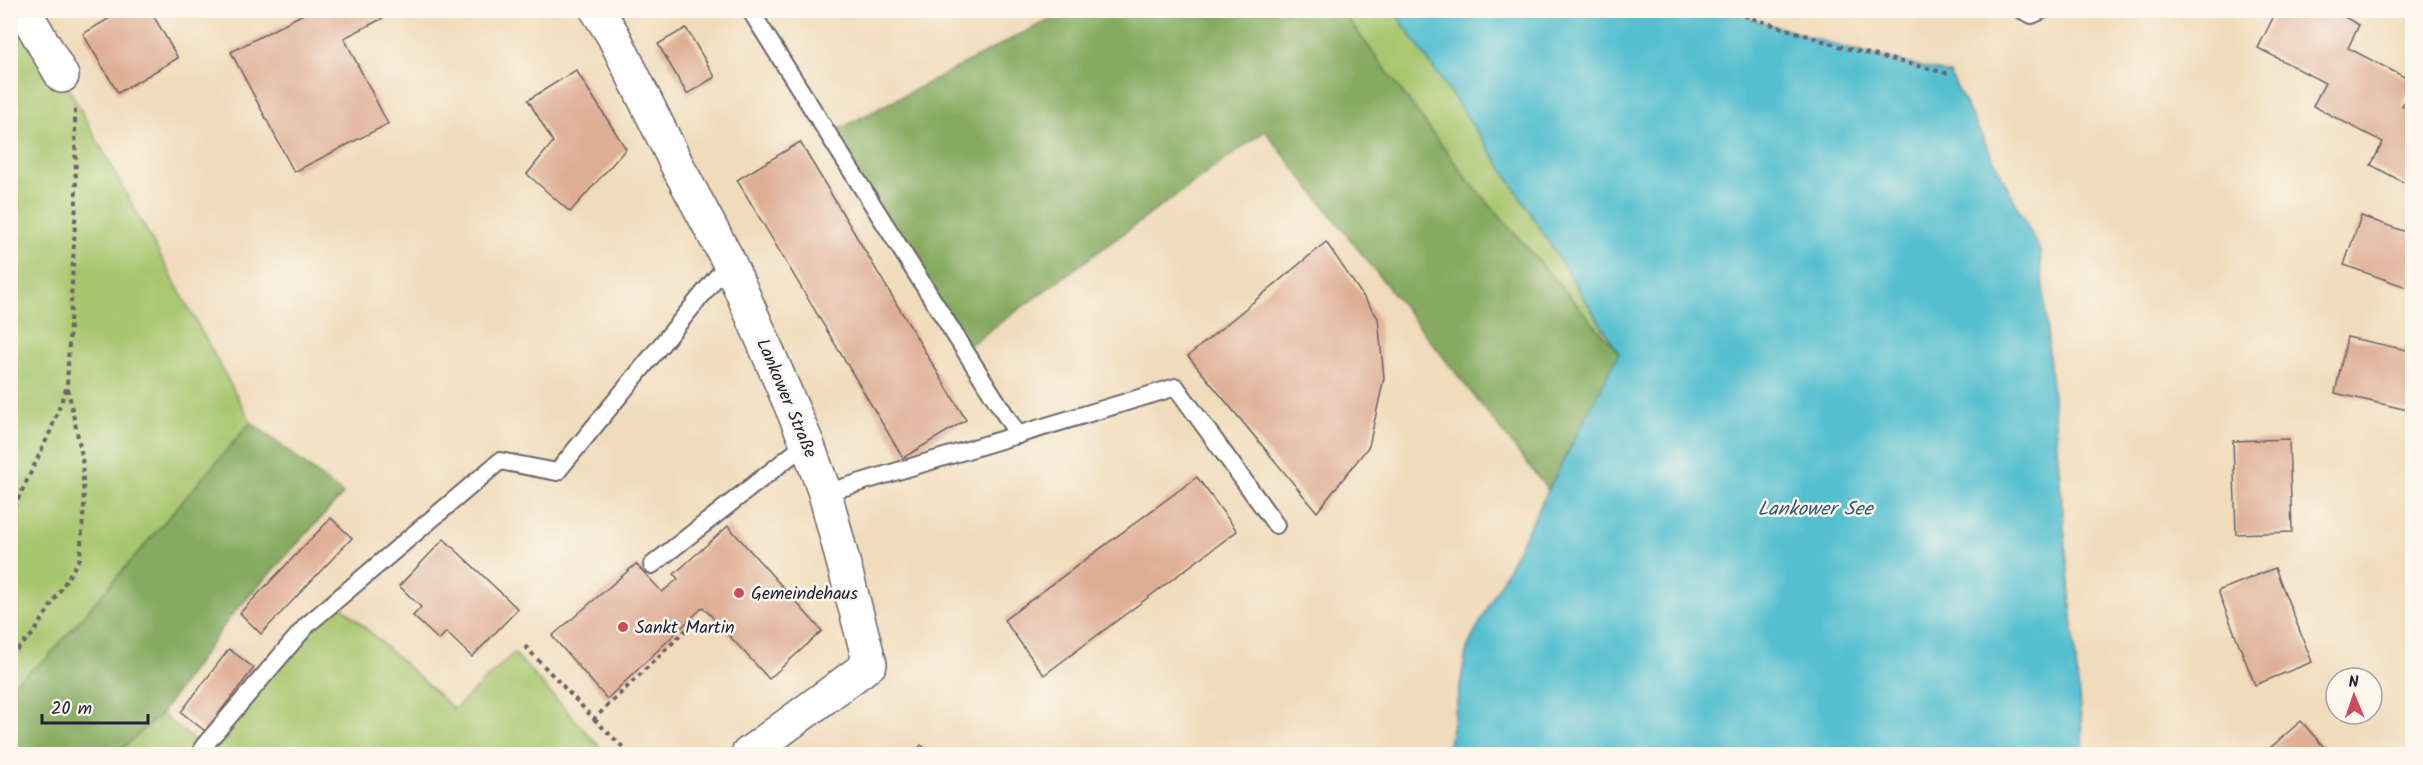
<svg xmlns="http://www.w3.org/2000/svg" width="2423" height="765" font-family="Kalam,sans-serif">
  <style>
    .green { fill: #a8c66e; stroke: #657454; stroke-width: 1.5 }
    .forest { fill: #86ab61; stroke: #54664e; stroke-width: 1.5 }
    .water { fill: #54bfcf; stroke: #3b7085; stroke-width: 1.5 }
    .building { fill: #dfad94 }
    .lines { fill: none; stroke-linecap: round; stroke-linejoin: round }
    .service-casing { stroke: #6a6367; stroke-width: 20 }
    .minor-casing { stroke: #6a6367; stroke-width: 36 }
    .path { stroke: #6a6367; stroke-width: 4; stroke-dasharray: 4.5 4.5; stroke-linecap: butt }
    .service { stroke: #fff; stroke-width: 16 }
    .minor { stroke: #fff; stroke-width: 33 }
    .poi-dot { fill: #d1495b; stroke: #fbf7ec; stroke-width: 2 }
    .labels { text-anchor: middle; stroke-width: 5; stroke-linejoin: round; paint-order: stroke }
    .street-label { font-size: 18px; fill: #22223b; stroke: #fbf7ec }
    .poi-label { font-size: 18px; fill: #22223b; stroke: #fbf7ec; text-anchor: start }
    .water-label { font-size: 20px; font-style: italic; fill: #34596f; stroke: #fbf7ec }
  </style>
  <rect width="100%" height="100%" fill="#fbf7ec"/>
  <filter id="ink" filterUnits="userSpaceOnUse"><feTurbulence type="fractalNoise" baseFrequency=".0167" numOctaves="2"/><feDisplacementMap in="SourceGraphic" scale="12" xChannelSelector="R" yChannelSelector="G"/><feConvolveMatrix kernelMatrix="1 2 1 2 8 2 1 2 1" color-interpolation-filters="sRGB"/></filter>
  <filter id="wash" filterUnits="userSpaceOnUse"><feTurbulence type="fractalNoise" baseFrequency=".008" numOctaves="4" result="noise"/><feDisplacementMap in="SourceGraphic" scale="24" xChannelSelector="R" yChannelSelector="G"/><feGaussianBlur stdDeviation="1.35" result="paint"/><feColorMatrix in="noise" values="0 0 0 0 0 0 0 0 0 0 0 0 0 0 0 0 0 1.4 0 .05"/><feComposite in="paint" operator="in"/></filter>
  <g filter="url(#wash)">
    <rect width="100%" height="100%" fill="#f0dbba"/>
    <!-- green -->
    <g class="green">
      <path d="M10,11L62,76L251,422L47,658L11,685Z"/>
      <path d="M1342,11H1394L1498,162L1619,353L1466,178Z"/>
      <path d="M336,601L454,709L514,653L606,754H116L161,714L203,747Z"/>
    </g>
    <!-- forest -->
    <g class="forest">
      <path d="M1065,11H1342L1466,178L1619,353L1548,490L1265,131L964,349L828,135Z"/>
      <path d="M251,422L343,494L230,617L161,714L116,754H11V685L47,658Z"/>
    </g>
    <!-- water -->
    <path class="water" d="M1394,11H1727L1845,48L1950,74L2040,251L2084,754H1447L1467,648L1619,353L1498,162Z"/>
    <g id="blocks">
      <!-- building -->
      <g class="building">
        <path d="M123,10H150L178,58L118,93L83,34Z"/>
        <path d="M302,10H399L344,38L388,124L294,172L231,52L303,14Z"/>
        <path d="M2277,10H2332L2359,25L2348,48L2412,81V86L2402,106L2412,111V187L2371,165L2383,142L2313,106L2325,83L2258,48Z"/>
        <path d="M686,28L715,77L687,94L658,44Z"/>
        <path d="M576,70L626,149L570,212L527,174L553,142L528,100Z"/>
        <path d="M800,142L966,420L903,458L737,180Z"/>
        <path d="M2361,216L2412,234V289L2344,265Z"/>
        <path d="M1326,242L1378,318L1384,378L1369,446L1317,512L1188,356Z"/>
        <path d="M2347,337L2412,351V389L2408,410L2335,393Z"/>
        <path d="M2289,439L2292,532L2236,534L2233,441Z"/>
        <path d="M1197,477L1237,531L1044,675L1004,620Z"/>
        <path d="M331,518L352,538L261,634L240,613Z"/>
        <path d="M728,526L822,631L769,679L703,607L607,699L552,636L636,564L662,592L678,579L674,574Z"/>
        <path d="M444,539L518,609L472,657L446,632L439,640L413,616L421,607L399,586Z"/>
        <path d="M2275,568L2312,662L2255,685L2218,591Z"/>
        <path d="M229,649L254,668L205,731L181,712Z"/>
        <path d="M2301,721L2329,753L2263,754Z"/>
        <path d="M921,745L933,754H913Z"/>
      </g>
    </g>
  </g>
  <g filter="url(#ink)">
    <use href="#blocks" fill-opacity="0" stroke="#6a6367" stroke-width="1.5"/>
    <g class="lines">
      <!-- service casing -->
      <g class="service-casing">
        <g id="service">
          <path d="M750,10L1018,435"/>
          <path d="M2021,10L2032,15L2043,10"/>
          <path d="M825,493L1176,387L1276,525"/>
          <path d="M652,565L807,443"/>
          <path d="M203,747L307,625L500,461L557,472L729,262"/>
        </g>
      </g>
      <!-- minor casing -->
      <g class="minor-casing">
        <g id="minor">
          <path d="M24,10L62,76"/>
          <path d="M597,10L613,35L679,169L729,262L807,443L825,493L870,664L748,754"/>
        </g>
      </g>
      <!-- path -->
      <g class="path">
        <path d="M1727,10L1845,48L1950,74"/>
        <path d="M10,516L51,430L67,386"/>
        <path d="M525,646L594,719L687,629L693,617"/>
        <path d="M10,656L34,633L80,558L84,505L82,456L67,385L76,202L75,109"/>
        <path d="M594,719L630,754"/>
      </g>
      <!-- service -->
      <use href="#service" class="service"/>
      <!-- minor -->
      <use href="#minor" class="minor"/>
    </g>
  </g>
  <!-- markers -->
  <g class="poi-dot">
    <circle cx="739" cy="593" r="6"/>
    <circle cx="623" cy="627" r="6"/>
  </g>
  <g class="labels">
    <!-- street labels -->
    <g class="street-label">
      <text transform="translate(787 398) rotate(67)" y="6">Lankower Straße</text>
    </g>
    <!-- poi labels -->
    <g class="poi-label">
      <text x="751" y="599">Gemeindehaus</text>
      <text x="635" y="633">Sankt Martin</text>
    </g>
    <!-- water labels -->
    <g class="water-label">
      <text x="1815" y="515">Lankower See</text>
    </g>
  </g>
  <!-- margin -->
  <rect width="2423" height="765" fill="none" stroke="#fbf7ec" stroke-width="36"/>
  <!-- north arrow -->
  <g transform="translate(2354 696) rotate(358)"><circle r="28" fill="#fbf7ec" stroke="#a4a2a5" stroke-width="1.5"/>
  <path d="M0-4.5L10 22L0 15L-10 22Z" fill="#d1495b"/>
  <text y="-9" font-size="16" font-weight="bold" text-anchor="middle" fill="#22223b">N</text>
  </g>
  <!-- scale -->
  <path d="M42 714v9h106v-9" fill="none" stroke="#22223b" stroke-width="3"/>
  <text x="51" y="714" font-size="18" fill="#22223b" stroke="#fbf7ec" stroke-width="4.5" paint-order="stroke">20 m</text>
</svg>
